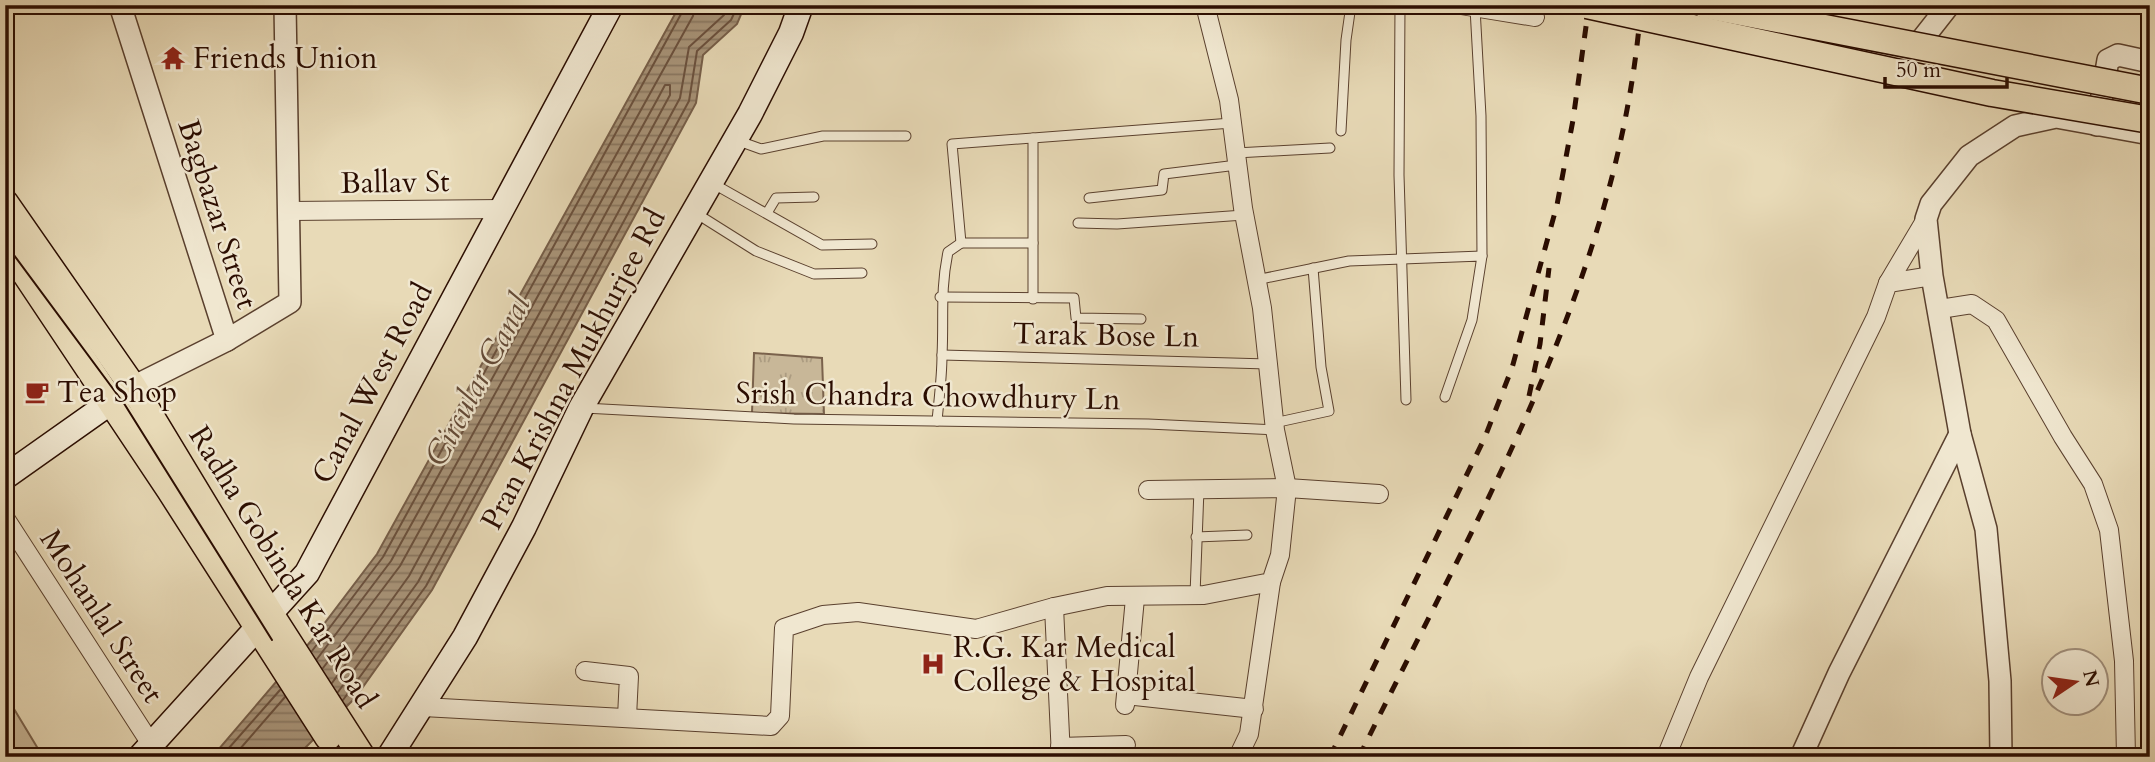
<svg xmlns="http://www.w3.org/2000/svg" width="2155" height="762" font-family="Cardo,serif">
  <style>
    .park { fill: url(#park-tufts); stroke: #7a624c; stroke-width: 2 }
    .water { fill: url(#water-rules); stroke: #765e49; stroke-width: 2 }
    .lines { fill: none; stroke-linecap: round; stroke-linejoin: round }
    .shore { stroke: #6a503d; stroke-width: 2 }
    .service-casing { stroke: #5a402e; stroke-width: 11 }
    .minor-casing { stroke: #5a402e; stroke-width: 20 }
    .tertiary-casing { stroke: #5a402e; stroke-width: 24 }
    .secondary-casing { stroke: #2b0d01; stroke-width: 27 }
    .primary-casing { stroke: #2b0d01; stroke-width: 29 }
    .service { stroke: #f0e7d0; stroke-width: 9 }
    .minor { stroke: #f0e7d0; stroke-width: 18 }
    .tertiary { stroke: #f0e7d0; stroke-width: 21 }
    .secondary { stroke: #f0e7d0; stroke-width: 24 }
    .primary { stroke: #e8dab7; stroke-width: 26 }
    .tram { stroke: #2b0d01; stroke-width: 2 }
    .rail { stroke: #2b0d01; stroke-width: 5; stroke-dasharray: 12 12; stroke-linecap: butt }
    .primary-bridge-casing { stroke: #2b0d01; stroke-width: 29; stroke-linecap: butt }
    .primary-bridge { stroke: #e8dab7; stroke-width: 26 }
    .labels { text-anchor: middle; stroke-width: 5; stroke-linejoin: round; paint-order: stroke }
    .poi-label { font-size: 30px; fill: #2b0d01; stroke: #f0e7d0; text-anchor: start }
    .street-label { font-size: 30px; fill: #2b0d01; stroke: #f0e7d0 }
    .water-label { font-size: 32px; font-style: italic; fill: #634a37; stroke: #f0e7d0 }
  </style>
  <defs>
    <pattern id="park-tufts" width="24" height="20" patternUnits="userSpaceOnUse" patternTransform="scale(1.75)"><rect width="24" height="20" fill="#c8b798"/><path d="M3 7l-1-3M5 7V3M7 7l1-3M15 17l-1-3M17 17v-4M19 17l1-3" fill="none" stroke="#ac9c81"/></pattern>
    <pattern id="water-rules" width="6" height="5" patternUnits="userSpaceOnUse" patternTransform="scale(1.75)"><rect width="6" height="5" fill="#a89479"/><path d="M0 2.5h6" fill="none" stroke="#897761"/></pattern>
  </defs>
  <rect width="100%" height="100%" fill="#e8dab7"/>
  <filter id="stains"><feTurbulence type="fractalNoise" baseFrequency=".00286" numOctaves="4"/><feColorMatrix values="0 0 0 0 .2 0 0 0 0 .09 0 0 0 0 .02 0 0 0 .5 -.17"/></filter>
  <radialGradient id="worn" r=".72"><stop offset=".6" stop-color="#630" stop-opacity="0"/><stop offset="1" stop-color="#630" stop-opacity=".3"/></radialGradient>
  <!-- park -->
  <g class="park">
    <path d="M754,353L822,358L824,414L752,413Z"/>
    <path d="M5,694L43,757H5Z"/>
  </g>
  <!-- water -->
  <path class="water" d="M680,5H745L737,24L703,55L696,103L432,590L355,698L296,757H212L311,641L377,554Z"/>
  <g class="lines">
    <!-- shore -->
    <g class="shore">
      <path d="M312,651L383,557L686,5"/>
      <path d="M317,659L391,561L693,16L695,5"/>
      <path d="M323,668L400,566L657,100L665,85H670V95L409,576L332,683"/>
      <path d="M338,692L418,582L680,98L689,47L724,15L728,5"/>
      <path d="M343,700L426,586L689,101L697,51L731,20L738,5"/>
      <path d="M221,757L280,690"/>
      <path d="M233,757L285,697"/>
    </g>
    <!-- service casing -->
    <g class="service-casing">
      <g id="service">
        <path d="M1400,5L1399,175L1406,400"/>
        <path d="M1475,8L1481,116L1482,256"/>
        <path d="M1341,131L1346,40L1351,5"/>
        <path d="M736,140L761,149L823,136H906"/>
        <path d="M1236,153L1330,148"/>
        <path d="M712,183L822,245L872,244"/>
        <path d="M1089,198L1162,190L1164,174L1237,165"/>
        <path d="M694,212L756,251L814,274L862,273"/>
        <path d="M767,213L776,198L814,197"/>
        <path d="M1078,223L1117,224L1244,215"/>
        <path d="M1033,243H961L952,144L1232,123"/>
        <path d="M1256,280L1349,261L1482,256L1472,320L1445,397"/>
        <path d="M940,297L1074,298L1076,318L1141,319"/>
        <path d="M1033,299V138"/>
        <path d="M942,355L1268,364"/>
        <path d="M584,408L794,419L1148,424L1275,430"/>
        <path d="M937,421C939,399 942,377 942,355C944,318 940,291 948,252L961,243"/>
        <path d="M1274,423L1329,411L1321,367L1313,268"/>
        <path d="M1196,537L1247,535"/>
        <path d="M1195,595L1199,489"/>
      </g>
    </g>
    <!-- minor casing -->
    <g class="minor-casing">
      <g id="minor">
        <path d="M1461,5L1535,17"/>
        <path d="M290,211L501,209"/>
        <path d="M1888,283L1926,219"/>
        <path d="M1940,309L1972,304L1996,320L2063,437L2093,484L2109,530L2124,661L2126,757"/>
        <path d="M1148,490L1287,488L1379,494"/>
        <path d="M5,518L151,744"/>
        <path d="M1054,607L1061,757"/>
        <path d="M585,671L629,676L627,717"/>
        <path d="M1126,695L1254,709"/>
        <path d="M1125,705L1135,598"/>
        <path d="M423,707L771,726L780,716L784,628L823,615L858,612L976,629L1054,607L1107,596L1204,595L1271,582L1280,555L1287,488L1275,430L1262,308L1243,208L1229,100L1205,5"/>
        <path d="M1060,747L1126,745"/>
        <path d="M1238,757L1249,734L1271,582"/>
        <path d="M1666,757L1699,677L1876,317L1888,283L1932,276"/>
      </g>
    </g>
    <!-- tertiary casing -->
    <g class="tertiary-casing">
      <g id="tertiary">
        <path d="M120,5L227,340"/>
        <path d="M1916,47L1949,5"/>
        <path d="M2097,125L2108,60L2118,55L2150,62"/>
        <path d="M133,387L227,340L290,302L285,5"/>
        <path d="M1801,757L1839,673L1960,434"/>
        <path d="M2001,757L2000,681L1986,529L1960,434L1932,276L1926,219L1931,204L1969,156L2015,126L2056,117L2150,134"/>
      </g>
    </g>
    <!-- secondary casing -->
    <g class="secondary-casing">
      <g id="secondary">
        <path d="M5,477L128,390"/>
        <path d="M140,757L307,573L611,5"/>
        <path d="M389,757L465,637L524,527L581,408L750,114L791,33L801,5"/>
      </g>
    </g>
    <!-- primary casing -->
    <g class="primary-casing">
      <g id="primary">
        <path d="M5,203L133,387L269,612L362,757"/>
        <path d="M5,243L170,490L328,737"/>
      </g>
    </g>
    <!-- service -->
    <use href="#service" class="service"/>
    <!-- minor -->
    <use href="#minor" class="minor"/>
    <!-- tertiary -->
    <use href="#tertiary" class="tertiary"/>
    <!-- secondary -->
    <use href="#secondary" class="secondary"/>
    <!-- primary -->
    <use href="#primary" class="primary"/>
    <!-- tram -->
    <path class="tram" d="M5,243L125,405L272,640"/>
    <!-- rail -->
    <g class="rail">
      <path d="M1529,396L1540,344L1549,268"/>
      <path d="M1330,757L1485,437L1512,368L1557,205L1573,120L1589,5"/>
      <path d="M1359,757C1477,515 1620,279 1641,5"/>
    </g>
    <!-- primary-bridge casing -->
    <g class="primary-bridge-casing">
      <g id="primary-bridge">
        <path d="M1587,5L1992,93L2150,120"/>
        <path d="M1705,5L2150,91"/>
      </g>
    </g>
    <!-- primary-bridge -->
    <use href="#primary-bridge" class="primary-bridge"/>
  </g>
  <!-- icons -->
  <defs>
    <g id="temple-bare" transform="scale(1.89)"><path d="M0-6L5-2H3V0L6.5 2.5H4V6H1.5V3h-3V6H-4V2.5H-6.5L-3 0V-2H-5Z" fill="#8f2418" stroke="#f0e7d0" stroke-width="2.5" paint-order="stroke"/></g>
    <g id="cafe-bare" transform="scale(1.89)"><path d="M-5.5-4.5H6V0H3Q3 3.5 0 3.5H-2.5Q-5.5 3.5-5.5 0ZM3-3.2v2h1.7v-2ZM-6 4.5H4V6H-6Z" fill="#8f2418" stroke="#f0e7d0" stroke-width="2.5" paint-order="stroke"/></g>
    <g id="hospital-bare" transform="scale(1.89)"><path d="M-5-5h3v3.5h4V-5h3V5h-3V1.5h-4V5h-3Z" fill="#8f2418" stroke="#f0e7d0" stroke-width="2.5" paint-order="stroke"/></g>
  </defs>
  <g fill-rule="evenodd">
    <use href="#temple-bare" x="173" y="58"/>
    <use href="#cafe-bare" x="37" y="392"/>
    <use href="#hospital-bare" x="933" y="664"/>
  </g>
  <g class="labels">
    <!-- poi labels -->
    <g class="poi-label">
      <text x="193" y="68">Friends Union</text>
      <text x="57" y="402">Tea Shop</text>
      <text x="953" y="657">R.G. Kar Medical<tspan x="953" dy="34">College &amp; Hospital</tspan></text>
    </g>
    <!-- street labels -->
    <g class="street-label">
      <text transform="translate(395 182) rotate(-1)" y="10">Ballav St</text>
      <text transform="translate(218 214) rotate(72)" y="10">Bagbazar Street</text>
      <text transform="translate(1106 335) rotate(1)" y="10">Tarak Bose Ln</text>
      <text transform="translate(573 369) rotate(-62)" y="10">Pran Krishna Mukhurjee Rd</text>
      <text transform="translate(372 383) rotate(-62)" y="10">Canal West Road</text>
      <text transform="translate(928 396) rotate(1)" y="10">Srish Chandra Chowdhury Ln</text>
      <text transform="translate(283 567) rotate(58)" y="10">Radha Gobinda Kar Road</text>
      <text transform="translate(102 616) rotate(57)" y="10">Mohanlal Street</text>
    </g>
    <!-- water labels -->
    <g class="water-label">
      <text transform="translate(477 380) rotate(-62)" y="11">Circular Canal</text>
    </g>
  </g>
  <!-- margin -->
  <rect width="2155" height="762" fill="none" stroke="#e8dab7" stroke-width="28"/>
  <rect x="7" y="7" width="2141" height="748" fill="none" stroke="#2b0d01" stroke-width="3.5"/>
  <rect x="14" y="14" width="2127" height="734" fill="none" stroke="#2b0d01" stroke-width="2"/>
  <!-- north arrow -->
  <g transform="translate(2075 682) rotate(77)"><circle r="33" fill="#f0e7d0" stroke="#a1907d" stroke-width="2"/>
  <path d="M0-5L12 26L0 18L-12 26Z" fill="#8f2418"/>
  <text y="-10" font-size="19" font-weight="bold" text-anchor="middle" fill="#2b0d01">N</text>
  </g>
  <!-- scale -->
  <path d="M1885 77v10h122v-10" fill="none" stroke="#2b0d01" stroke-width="3.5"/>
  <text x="1896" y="77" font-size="21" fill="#2b0d01" stroke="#f0e7d0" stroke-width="5" paint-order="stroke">50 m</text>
  <rect width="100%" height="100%" filter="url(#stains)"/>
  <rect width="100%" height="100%" fill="url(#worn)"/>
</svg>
